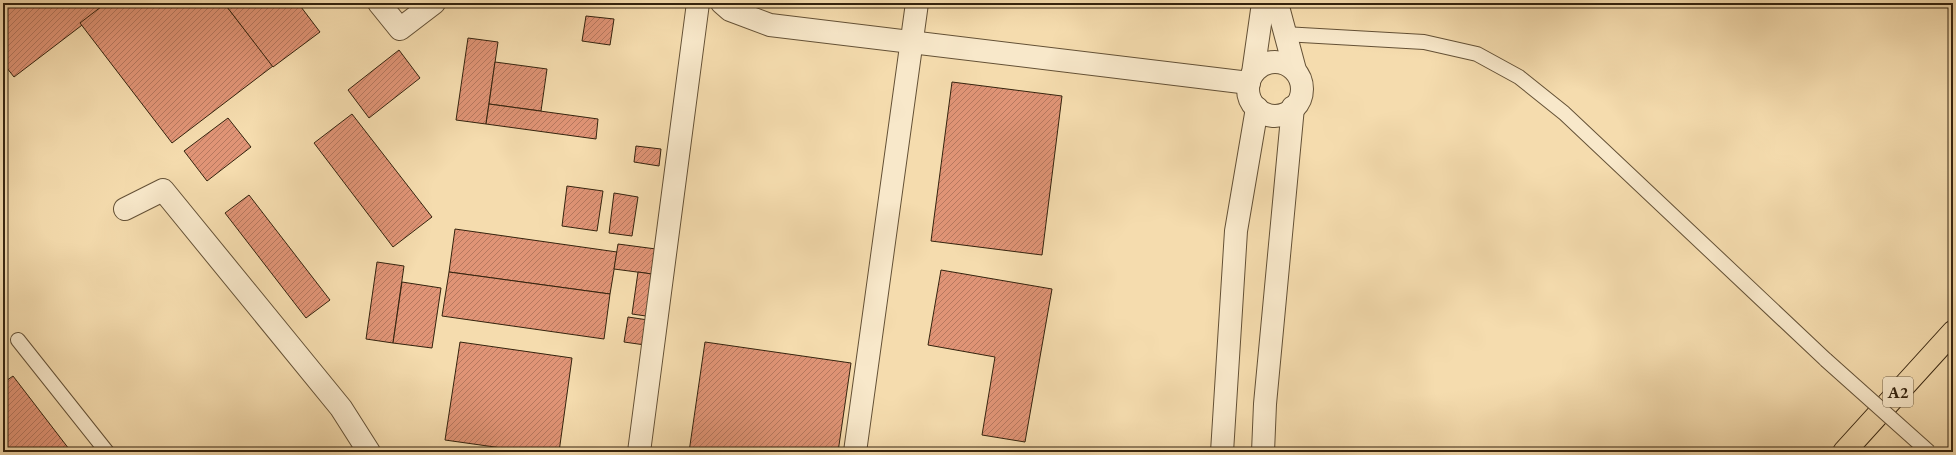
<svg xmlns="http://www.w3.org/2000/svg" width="1956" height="455" font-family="'EB Garamond',serif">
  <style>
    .building { fill: url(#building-hatch); stroke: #34230e }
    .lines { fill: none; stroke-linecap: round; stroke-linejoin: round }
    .service-casing { stroke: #645136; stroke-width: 16 }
    .minor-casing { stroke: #645136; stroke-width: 24 }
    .motorway-casing { stroke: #34230e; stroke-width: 24 }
    .service { stroke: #f8e8ca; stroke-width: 14 }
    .minor { stroke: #f8e8ca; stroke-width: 22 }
    .motorway { stroke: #f5dcae; stroke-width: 22 }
    .service-bridge-casing { stroke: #645136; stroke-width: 16; stroke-linecap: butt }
    .service-bridge { stroke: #f8e8ca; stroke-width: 14 }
    .labels { text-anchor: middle; stroke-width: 4; stroke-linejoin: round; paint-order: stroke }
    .shield { fill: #f8e8ca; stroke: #6f5e46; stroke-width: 1 }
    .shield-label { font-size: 17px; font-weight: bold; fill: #34230e }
  </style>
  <defs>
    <pattern id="building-hatch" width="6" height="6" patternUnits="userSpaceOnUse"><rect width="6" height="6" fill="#e09476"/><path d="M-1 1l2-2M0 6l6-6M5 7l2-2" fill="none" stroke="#b6785f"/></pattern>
  </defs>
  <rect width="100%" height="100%" fill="#f5dcae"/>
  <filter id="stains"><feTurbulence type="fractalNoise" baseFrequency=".005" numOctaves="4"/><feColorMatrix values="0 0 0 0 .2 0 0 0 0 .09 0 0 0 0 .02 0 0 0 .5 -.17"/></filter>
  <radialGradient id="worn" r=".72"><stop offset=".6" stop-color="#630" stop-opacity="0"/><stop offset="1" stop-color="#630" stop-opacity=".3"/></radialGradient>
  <!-- building -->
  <g class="building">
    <path d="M3,3H111L14,77L3,63Z"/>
    <path d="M106,3H224L273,66L172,143L80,23Z"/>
    <path d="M224,3H298L320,32L273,67Z"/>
    <path d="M586,16L614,19L610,45L582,41Z"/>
    <path d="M468,38L498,42L486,124L456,120Z"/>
    <path d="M399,50L420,78L369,118L348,90Z"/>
    <path d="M495,62L547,69L541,111L489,104Z"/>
    <path d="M952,82L1062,96L1042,255L931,241Z"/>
    <path d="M489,104L598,119L596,139L486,124Z"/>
    <path d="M352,114L432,217L393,247L314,143Z"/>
    <path d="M228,118L251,147L207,181L184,151Z"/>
    <path d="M636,146L661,149L659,166L634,162Z"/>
    <path d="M567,186L603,191L597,231L562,226Z"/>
    <path d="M614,193L638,197L632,236L609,233Z"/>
    <path d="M249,195L330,300L306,318L225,213Z"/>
    <path d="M455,229L617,252L610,294L449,272Z"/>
    <path d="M618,244L656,249L652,274L614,269Z"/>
    <path d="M377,262L404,266L393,343L366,339Z"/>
    <path d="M941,270L1052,289L1025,442L982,435L995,357L928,345Z"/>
    <path d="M449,272L610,294L604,339L442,316Z"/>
    <path d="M638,272L652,274L646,316L632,314Z"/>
    <path d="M402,282L441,288L432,348L393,343Z"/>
    <path d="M628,317L648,320L645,345L624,342Z"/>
    <path d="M460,342L572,358L559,452H530L445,440Z"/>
    <path d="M705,342L851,363L838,452H689Z"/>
    <path d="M13,376L69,449L66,452H10L3,443V383Z"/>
  </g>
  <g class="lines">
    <!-- service casing -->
    <g class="service-casing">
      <g id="service">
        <path d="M1284,34L1424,42L1477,54L1519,77L1564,113L1826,360"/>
        <path d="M18,340L107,452"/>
      </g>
    </g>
    <!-- minor casing -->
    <g class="minor-casing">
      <g id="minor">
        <path d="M379,3L400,29L434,3"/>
        <path d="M722,3L730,10L770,25L1249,83"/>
        <path d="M1277,3L1295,70"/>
        <circle cx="1275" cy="89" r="27"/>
        <path d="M1253,73L1263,3"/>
        <path d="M125,209L163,190L341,408L369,452"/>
        <path d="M639,452L698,3"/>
        <path d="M855,452L917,3"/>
        <path d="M1222,452L1236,231L1257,108"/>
        <path d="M1263,452L1265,404L1293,107"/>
      </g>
    </g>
    <!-- motorway casing -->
    <g class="motorway-casing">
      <path id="motorway" d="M1844,452L1953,332"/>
    </g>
    <!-- service -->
    <use href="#service" class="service"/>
    <!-- minor -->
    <use href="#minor" class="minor"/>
    <!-- motorway -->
    <use href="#motorway" class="motorway"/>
    <!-- service-bridge casing -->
    <g class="service-bridge-casing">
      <path id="service-bridge" d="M1826,360L1929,452"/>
    </g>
    <!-- service-bridge -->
    <use href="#service-bridge" class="service-bridge"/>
  </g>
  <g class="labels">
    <!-- shield labels -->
    <rect class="shield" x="1883" y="377" width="30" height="30" rx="3"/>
    <g class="shield-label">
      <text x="1898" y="398">A2</text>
    </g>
  </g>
  <!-- margin -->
  <rect width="1956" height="455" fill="none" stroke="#f5dcae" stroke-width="16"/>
  <rect x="4" y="4" width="1948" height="447" fill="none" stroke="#34230e" stroke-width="2"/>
  <rect x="8" y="8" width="1940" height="439" fill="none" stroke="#34230e"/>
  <rect width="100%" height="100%" filter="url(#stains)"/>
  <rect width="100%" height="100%" fill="url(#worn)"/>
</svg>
